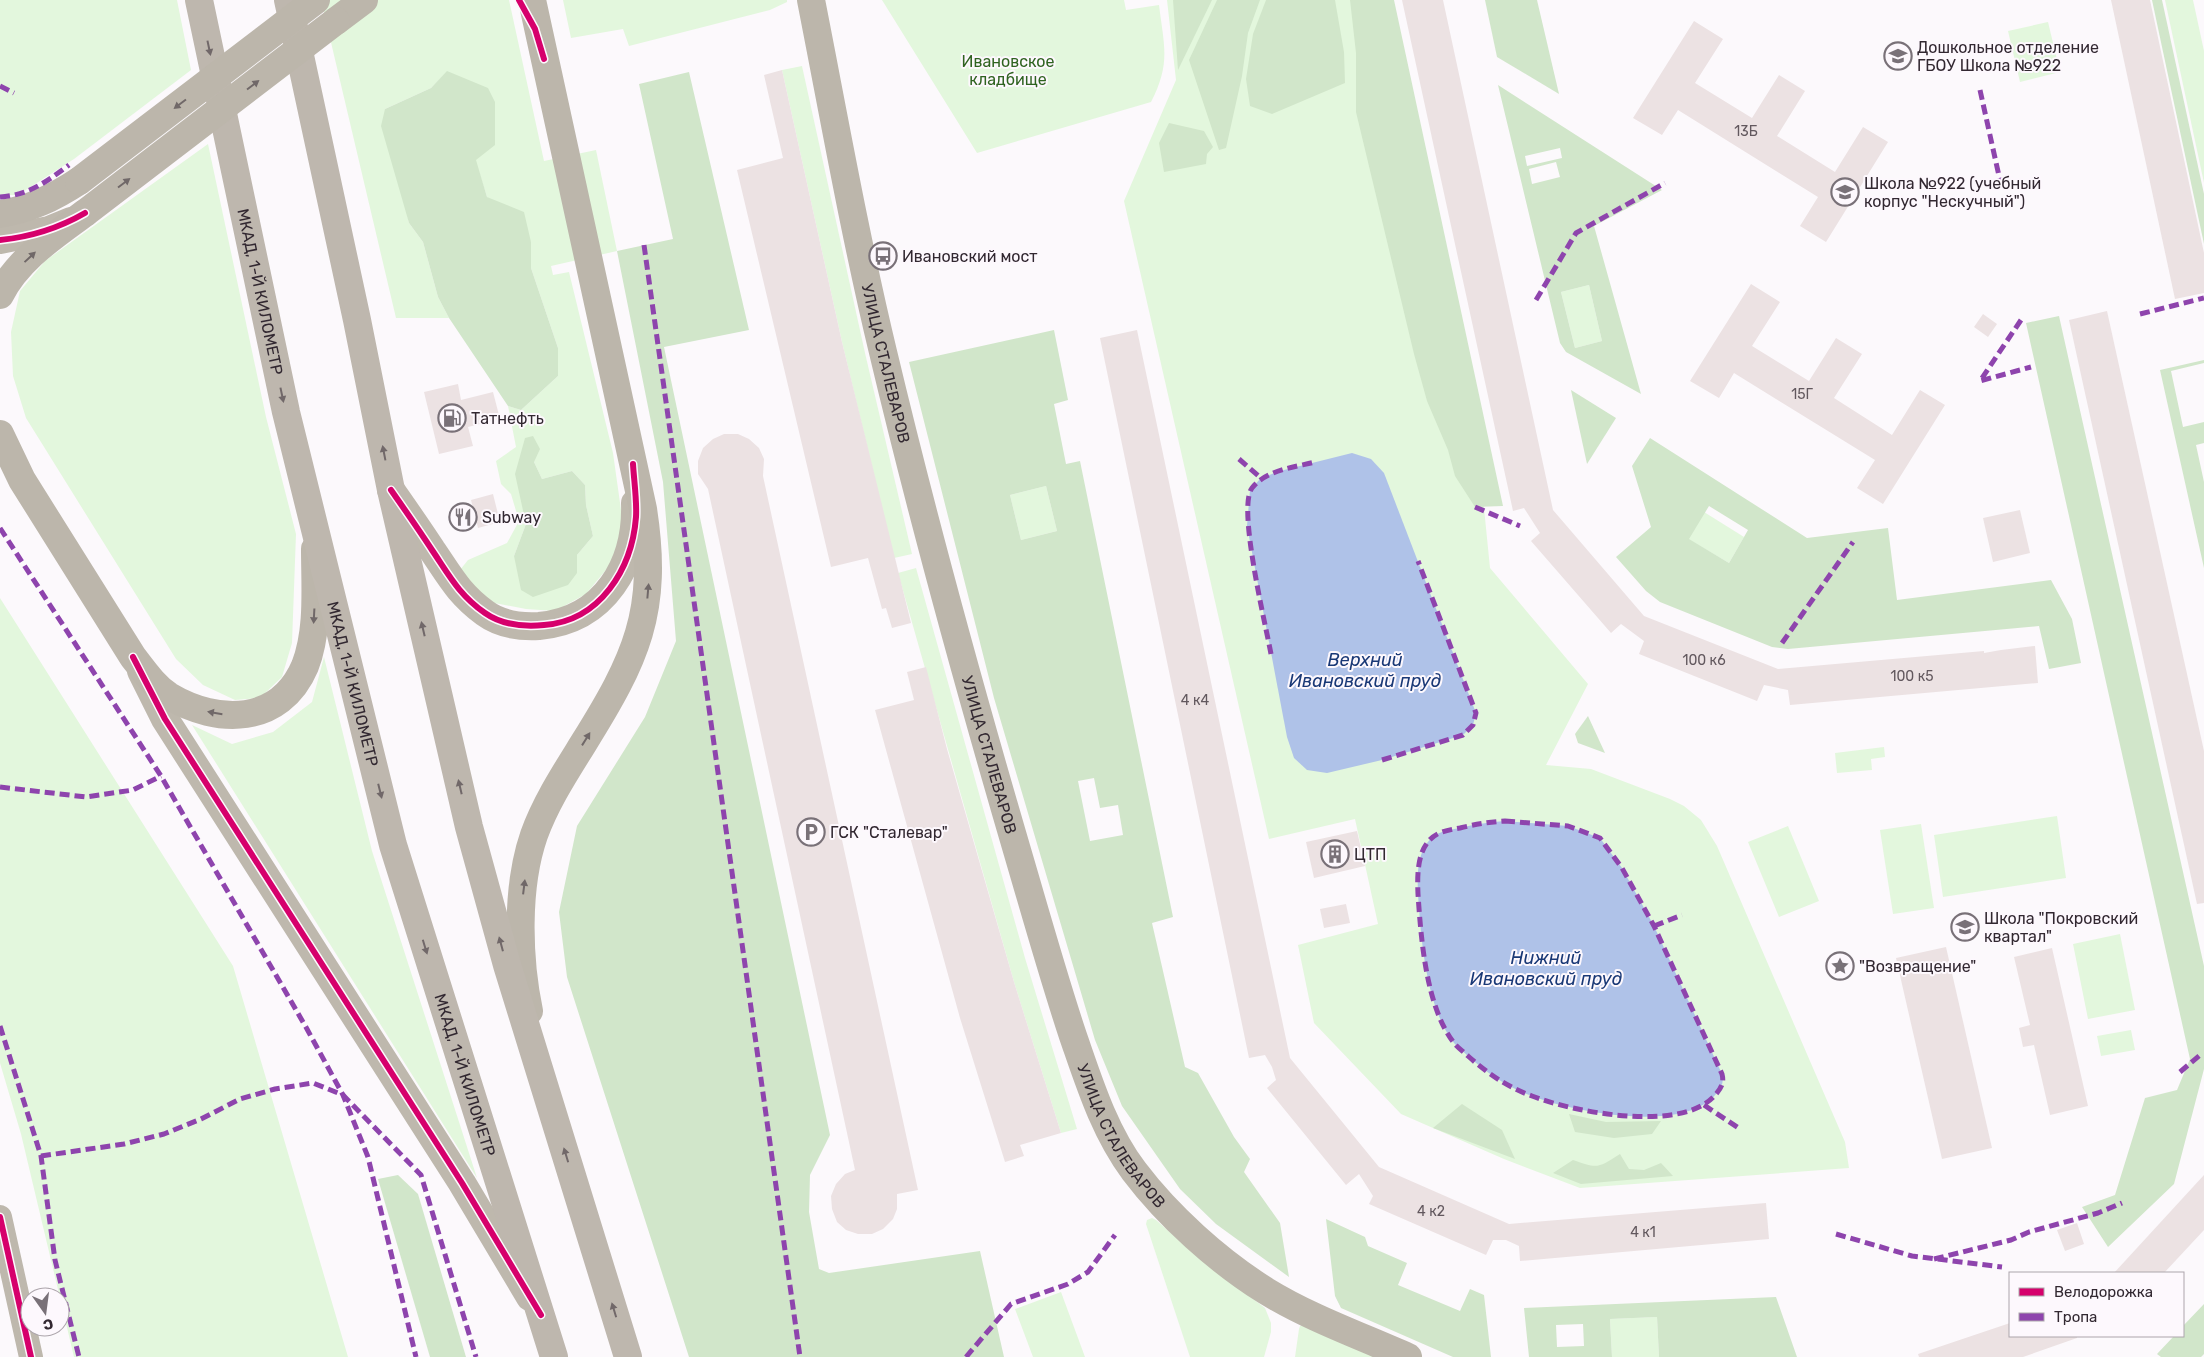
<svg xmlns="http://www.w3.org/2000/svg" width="2204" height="1357" font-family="Rubik,sans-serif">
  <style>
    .green { fill: #e3f7dd; fill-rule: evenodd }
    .forest { fill: #d1e6ca; fill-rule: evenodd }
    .water { fill: #afc2e8 }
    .building { fill: #ece2e3 }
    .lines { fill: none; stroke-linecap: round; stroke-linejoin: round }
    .minor { stroke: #beb8ad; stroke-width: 24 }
    .tertiary { stroke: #beb8ad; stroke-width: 28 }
    .secondary { stroke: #bcb6ab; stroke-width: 28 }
    .trunk { stroke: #beb7ae; stroke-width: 28 }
    .secondary-bridge { stroke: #bcb6ab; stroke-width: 28 }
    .quiet { stroke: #8e44ad; stroke-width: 5; stroke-dasharray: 10 5; stroke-linecap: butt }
    .cycleway-casing { stroke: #fdf8fd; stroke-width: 9 }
    .cycleway { stroke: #d6006c; stroke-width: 6 }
    .oneway { fill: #716869 }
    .oneway2 { fill: #706868 }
    .labels { text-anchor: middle; stroke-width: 4; stroke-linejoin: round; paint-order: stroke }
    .number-label { font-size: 14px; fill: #62585e }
    .poi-label { font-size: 16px; fill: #322831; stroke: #fdf8fd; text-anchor: start }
    .park-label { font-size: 16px; fill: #2f6320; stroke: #fdf8fd }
    .street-label { font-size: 16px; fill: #322831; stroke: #fdf8fd }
    .water-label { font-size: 18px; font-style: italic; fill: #193876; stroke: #fdf8fd }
  </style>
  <rect width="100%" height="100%" fill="#fcf9fc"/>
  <!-- green -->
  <g class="green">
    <path d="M0,0H177L191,70L74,159L18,195H0Z"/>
    <path d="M321,0H509L544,161L596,150L617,251L551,266L553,275L569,272L613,453L622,517L621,539L610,565L586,594L555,611L526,609L489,602L460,570L468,560L507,543L519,521L511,494L501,484L496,461L516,447L508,406L521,410L558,376V348L531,268V242L487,197L447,72L431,88L385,109L409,223L423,242L438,297L449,318H396ZM533,437L534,462L542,479L572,471L585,485L586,505L593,536L577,555V573L514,556L526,524Z"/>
    <path d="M563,0H787V2L770,10L629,46L623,29L571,38Z"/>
    <path d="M882,0H1124L1126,10L1159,5C1164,46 1171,63 1151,102L977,153Z"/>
    <path d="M1167,0H1366L1483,498L1490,568L1588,684L1546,765L1591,769L1670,799L1684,806L1701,820L1717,846L1845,1142L1849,1168L1580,1188L1504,1159L1401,1114L1314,1023L1298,945L1378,924L1355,819L1269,839L1124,201L1176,80Z"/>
    <path d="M2165,0H2193L2204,51V183Z"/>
    <path d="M2048,22L2060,72L2020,82L2008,31Z"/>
    <path d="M802,66L865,353L912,554L894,558L842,342L782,70Z"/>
    <path d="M208,144L266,417L296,534L292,643L282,677L260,698L235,700L203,685L176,659L26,418L13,376L11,332L20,291L45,261Z"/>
    <path d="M1589,285L1602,341L1575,348L1561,292Z"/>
    <path d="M1046,486L1057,531L1021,540L1010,495Z"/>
    <path d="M1704,512L1744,537L1729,563L1688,539Z"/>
    <path d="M916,568L1025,958L1077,1129L1061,1133L1014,982L898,573Z"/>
    <path d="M0,598L233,966L348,1357H74L21,1134L0,1063Z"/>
    <path d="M324,657L372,851L477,1178L192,725L232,744L273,732L312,702Z"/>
    <path d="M1884,747L1885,757L1871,759L1872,770L1837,773L1835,753Z"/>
    <path d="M2057,816L2066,878L1943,897L1934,835Z"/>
    <path d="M1921,824L1934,908L1893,914L1880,830Z"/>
    <path d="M1788,826L1819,901L1779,917L1748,842Z"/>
    <path d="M2120,934L2135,1010L2088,1019L2073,944Z"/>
    <path d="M2131,1030L2135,1050L2101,1056L2097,1036Z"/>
    <path d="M1152,1218L1156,1220L1198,1257L1265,1308L1271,1323V1332L1264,1357H1190L1146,1224L1147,1220Z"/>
    <path d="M1061,1292L1085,1357H1033L1015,1309Z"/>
    <path d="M1657,1317L1659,1357H1612L1610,1319Z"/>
    <path d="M1303,1325L1377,1357H1295L1299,1329L1300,1326Z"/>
  </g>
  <!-- forest -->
  <g class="forest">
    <path d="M1173,0H1212L1178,70Z"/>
    <path d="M1217,0H1260L1248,33L1242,76L1226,148L1219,150L1189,60Z"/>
    <path d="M1266,0H1335L1344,52L1345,83L1272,114L1250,106L1246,79L1253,34Z"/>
    <path d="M1350,0H1394L1503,506L1475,507L1455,476L1448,450L1427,401L1414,354L1356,112V53Z"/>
    <path d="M1485,0H1537L1559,94L1497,57Z"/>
    <path d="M2152,0H2162L2204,194V244Z"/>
    <path d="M447,71L488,88L495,102V145L476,160L487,197L524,212L531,242V268L558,348V376L521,410L508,406L449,318L438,297L423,242L409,223L381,126L385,109L431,88Z"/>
    <path d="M689,72L749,330L664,347L830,1135L810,1175L809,1212L819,1269L829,1273L980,1251L1004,1357H689L567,977L559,912L577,826L645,717L676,641L663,482L617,251L673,239L639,84Z"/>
    <path d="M1498,85L1662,190L1594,226L1641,394L1566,352L1560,343ZM1560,148L1562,158L1527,166L1525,156ZM1556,162L1560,177L1532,184L1529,169ZM1589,285L1602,341L1575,348L1561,292Z"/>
    <path d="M1169,123L1204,131L1213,147L1207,154L1206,164L1164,172L1159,143Z"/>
    <path d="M2059,316L2204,966V1069L2174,1184L2108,1247L2082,1207L2115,1195L2145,1098L2177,1090L2190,1059L2026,323Z"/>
    <path d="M1054,330L1068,400L1054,404L1066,464L1080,461L1173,917L1152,923L1185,1067L1198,1073L1234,1137L1250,1159L1244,1172L1280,1223L1289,1277L1216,1224L1180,1189L1122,1106L1095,1040L994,698L909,362ZM1046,486L1057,531L1021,540L1010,495ZM1094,778L1100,808L1118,805L1123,835L1090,841L1078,781Z"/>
    <path d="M2204,360V363L2171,371L2183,427L2204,422V443L2196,445L2204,482V568L2160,370Z"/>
    <path d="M1571,390L1616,418L1587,464Z"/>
    <path d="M533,436L540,449L534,462L542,479L572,471L585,485L586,505L593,536L577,555V573L568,585L533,597L521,590L514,556L526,524L515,474L525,438Z"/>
    <path d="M1650,438L1807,538L1888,528L1897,600L2051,580L2072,619L2081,663L2049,669L2039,626L1788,649L1772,647L1660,602L1646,591L1616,557L1651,527L1632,466ZM1709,506L1748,530L1729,563L1689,539Z"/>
    <path d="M1588,716L1605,753L1578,743L1575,734Z"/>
    <path d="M1462,1104L1502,1130L1515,1159L1433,1128Z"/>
    <path d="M1569,1114L1606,1122L1661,1121L1652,1134L1614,1138L1575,1132Z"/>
    <path d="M1620,1154L1629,1169L1644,1170L1661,1163L1673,1176L1581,1184L1553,1173L1573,1160C1598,1169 1598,1168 1620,1154Z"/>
    <path d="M398,1175L418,1194L466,1357H430L378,1179Z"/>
    <path d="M1326,1219L1365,1237L1368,1246L1407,1263L1398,1285L1460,1311L1470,1289L1484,1295L1491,1357H1453L1341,1308L1335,1296Z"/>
    <path d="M1776,1297L1797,1357H1659L1657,1317L1610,1319L1612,1357H1529L1524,1308ZM1583,1324L1584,1346L1557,1347L1556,1325Z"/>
    <path d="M2204,1304V1354L2201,1357H2161L2157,1354L2174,1336H2183V1326Z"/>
  </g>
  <!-- water -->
  <g class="water">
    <path d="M1352,453L1371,459L1384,473L1476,713L1473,725L1463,735L1382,760L1327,773L1307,770L1294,758L1287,737L1247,526L1250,490L1261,478L1280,471Z"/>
    <path d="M1505,821L1568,826L1600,838L1622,868L1654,926L1722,1074C1724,1082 1722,1087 1716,1094C1684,1134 1573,1112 1532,1096C1507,1087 1487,1073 1468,1056C1464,1052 1458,1048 1454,1043C1426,1007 1421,939 1418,894C1417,872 1417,841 1442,832C1448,830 1454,829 1460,828C1476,824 1490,822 1505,821Z"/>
  </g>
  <!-- building -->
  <g class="building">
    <path d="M1402,0H1443L1553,510L1644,616L1778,669L1984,651V653L2001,650L2035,646L2038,683L1790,705L1788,690L1764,685L1757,701L1639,654L1644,641L1621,624L1611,633L1531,541L1540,533L1524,508L1513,511Z"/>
    <path d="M2111,0H2150L2204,253V293L2175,299Z"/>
    <path d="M1694,21L1723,39L1695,83L1752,118L1779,75L1805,91L1777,136L1835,172L1863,127L1888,142L1826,242L1800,226L1818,197L1678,110L1662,135L1633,118Z"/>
    <path d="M782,70L842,342L911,623L892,628L886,608L882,609L868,558L831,567L737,170L783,158L764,75Z"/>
    <path d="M1751,284L1780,302L1752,346L1809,381L1836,338L1862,354L1834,398L1892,435L1920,390L1945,405L1883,504L1857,488L1875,460L1734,373L1719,398L1690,381Z"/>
    <path d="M2107,311L2204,751V903L2197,904L2069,320Z"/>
    <path d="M1983,314L1997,324L1988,337L1974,327Z"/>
    <path d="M1137,330L1290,1058L1379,1167L1509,1224L1766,1203L1769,1239L1520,1261L1519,1246L1506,1240H1493L1486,1255L1369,1204L1373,1196L1359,1174L1346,1185L1267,1088L1276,1080L1272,1067L1265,1055L1249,1058L1100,338Z"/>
    <path d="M458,384L461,400L493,392L500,419L468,427L473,446L439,454L424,392Z"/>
    <path d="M724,434H738L749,439L759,448L764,459L763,476L918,1190L897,1194V1209L893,1219L883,1229L872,1234H858L846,1230L837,1222L832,1209L831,1196L836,1184L845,1174L855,1170L708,489L698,474V461L703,448L713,439Z"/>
    <path d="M493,494L500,522L478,528L471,500Z"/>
    <path d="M2020,510L2030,553L1993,562L1983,518Z"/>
    <path d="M926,667L947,749L1014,982L1061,1133L1020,1145L1024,1156L1005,1162L960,1018L875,710L914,700L907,672Z"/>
    <path d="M1357,831L1365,866L1314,878L1306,842Z"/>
    <path d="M1346,904L1350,923L1324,928L1320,909Z"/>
    <path d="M1946,947L1992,1148L1942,1159L1896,958Z"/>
    <path d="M2052,948L2088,1106L2050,1115L2034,1045L2023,1047L2019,1028L2030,1025L2014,957Z"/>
    <path d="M2204,1175V1230L2164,1273H2114Z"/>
    <path d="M2077,1223L2084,1244L2065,1251L2057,1230Z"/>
    <path d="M2010,1323V1336H2077V1338L2023,1357H1919L1918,1354Z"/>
  </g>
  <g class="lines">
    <!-- minor -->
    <path class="minor" d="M0,1217L31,1357"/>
    <!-- tertiary -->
    <g class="tertiary">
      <path d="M0,240L49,230L71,221"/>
      <path d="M391,490C405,510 419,530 432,550C450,576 458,593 485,613C500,624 521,627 539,626C605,620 637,564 635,503"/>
      <path d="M141,671L165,719L462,1183L530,1297"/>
    </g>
    <!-- secondary -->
    <g class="secondary">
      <path id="s1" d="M811,0C834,117 855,236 883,352C924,524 971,694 1021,864C1038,922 1054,979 1073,1036C1089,1082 1104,1131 1134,1171C1168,1216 1218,1261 1266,1291C1310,1318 1361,1336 1408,1357"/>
      <path d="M336,21L364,0"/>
      <path d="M0,214C30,209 53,198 79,181"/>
      <path d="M0,295C18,259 54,236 85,213"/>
      <path d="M0,434L22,480L133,657C144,671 154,686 169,696C218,725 280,725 305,666C319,630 315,587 315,549"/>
      <path d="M529,1011C518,958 516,887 534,835C546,802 565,773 583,744C636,659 659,612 643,509L532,0"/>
    </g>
    <!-- trunk -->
    <g class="trunk">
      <path id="s2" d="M199,0L286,412L393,845L554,1357"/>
      <path d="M288,0L357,320L391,490L469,827L507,965L628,1357"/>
    </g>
    <!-- secondary-bridge -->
    <g class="secondary-bridge">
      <path d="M79,181L316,0"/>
      <path d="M85,213L336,21"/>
    </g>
    <!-- quiet -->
    <g class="quiet">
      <path d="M0,86L14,93"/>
      <path d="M1980,90L2001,185"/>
      <path d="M0,197C29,195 46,182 69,165"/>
      <path d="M644,245L800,1357"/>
      <path d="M1536,300L1576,233L1665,183"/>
      <path d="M2140,314L2204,298"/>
      <path d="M2021,320L1980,381L2031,367"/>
      <path d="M1239,459L1261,478"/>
      <path d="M1475,507L1520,526"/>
      <path d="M0,528L161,776L307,1029L343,1095L368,1157L416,1357"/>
      <path d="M1782,643L1853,542"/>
      <path d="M1271,654C1266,626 1237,507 1252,488C1266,470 1295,467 1315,462"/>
      <path d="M1382,760L1463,735L1473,725L1476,713L1418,561"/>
      <path d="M0,787L86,797L133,790L161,776"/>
      <path d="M1505,821L1568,826L1600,838L1622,868L1654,926L1722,1074C1724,1082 1722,1087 1716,1094C1684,1134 1573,1112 1532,1096C1507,1087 1487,1073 1468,1056C1464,1052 1458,1048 1454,1043C1426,1007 1421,939 1418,894C1417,872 1417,841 1442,832C1448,830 1454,829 1460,828C1476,824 1490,822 1505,821Z"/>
      <path d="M1654,926L1682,915"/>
      <path d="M0,1026L41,1156L55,1260L79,1357"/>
      <path d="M2180,1072L2200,1055"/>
      <path d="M1704,1105L1740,1129"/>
      <path d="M41,1156L124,1144L164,1134L201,1119L240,1099L275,1089L313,1083L343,1095L421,1175L476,1357"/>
      <path d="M1836,1234L1912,1256L2002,1267"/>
      <path d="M1934,1259L2011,1240L2029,1232L2098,1213L2122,1203"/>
      <path d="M966,1357L1011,1304L1068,1284L1088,1272L1115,1235"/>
    </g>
    <!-- cycleway casing -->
    <g class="cycleway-casing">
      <g id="cycleway">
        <path d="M519,0L535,29L544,59"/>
        <path d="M0,240C30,237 59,228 85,213"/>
        <path d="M391,490C405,510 419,530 432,550C449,575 459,595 485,613C502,625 523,627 544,625C600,621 632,569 636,517C637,500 634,481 633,464"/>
        <path d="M133,657L165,719L462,1183L541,1315"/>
        <path d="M0,1217L31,1357"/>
      </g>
    </g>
    <!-- cycleway -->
    <use href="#cycleway" class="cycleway"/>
  </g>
  <!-- one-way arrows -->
  <defs><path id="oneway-solid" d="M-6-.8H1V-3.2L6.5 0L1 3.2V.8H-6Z" transform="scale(1.25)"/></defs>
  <g class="oneway">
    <use href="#oneway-solid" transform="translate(209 48) rotate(78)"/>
    <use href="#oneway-solid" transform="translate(282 395) rotate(78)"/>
    <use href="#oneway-solid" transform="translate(384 453) rotate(-101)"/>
    <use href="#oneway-solid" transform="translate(423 629) rotate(-103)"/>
    <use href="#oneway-solid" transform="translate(460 787) rotate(-103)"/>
    <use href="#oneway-solid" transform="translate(380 791) rotate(76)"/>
    <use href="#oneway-solid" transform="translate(501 944) rotate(-105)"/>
    <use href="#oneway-solid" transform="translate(425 947) rotate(73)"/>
    <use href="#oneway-solid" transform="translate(566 1155) rotate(-107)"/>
    <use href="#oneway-solid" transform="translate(614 1310) rotate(-107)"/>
  </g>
  <g class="oneway2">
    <use href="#oneway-solid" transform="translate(253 85) rotate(-37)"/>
    <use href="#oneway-solid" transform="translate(180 104) rotate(143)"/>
    <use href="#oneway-solid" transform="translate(124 183) rotate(-37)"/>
    <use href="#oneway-solid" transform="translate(30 257) rotate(-43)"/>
    <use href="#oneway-solid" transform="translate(648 591) rotate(-85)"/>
    <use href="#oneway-solid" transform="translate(314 616) rotate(93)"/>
    <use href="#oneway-solid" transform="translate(215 713) rotate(-170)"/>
    <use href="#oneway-solid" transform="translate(586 739) rotate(-58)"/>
    <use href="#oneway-solid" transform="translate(524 887) rotate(-83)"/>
  </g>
  <!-- icons -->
  <defs>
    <g id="school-ring" transform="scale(1.4375)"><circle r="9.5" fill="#fdf8fd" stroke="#797178" stroke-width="1.5"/><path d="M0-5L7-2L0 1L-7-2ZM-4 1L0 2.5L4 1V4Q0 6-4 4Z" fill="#797178"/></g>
    <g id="bus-ring" transform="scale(1.4375)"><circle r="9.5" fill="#fdf8fd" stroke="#797178" stroke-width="1.5"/><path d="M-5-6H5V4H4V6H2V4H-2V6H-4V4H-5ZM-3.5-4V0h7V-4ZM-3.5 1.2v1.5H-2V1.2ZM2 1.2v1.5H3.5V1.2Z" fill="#797178"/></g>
    <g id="fuel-ring" transform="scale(1.4375)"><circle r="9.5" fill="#fdf8fd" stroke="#797178" stroke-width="1.5"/><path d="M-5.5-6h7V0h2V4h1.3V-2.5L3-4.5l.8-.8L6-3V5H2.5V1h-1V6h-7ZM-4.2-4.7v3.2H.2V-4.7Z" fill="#797178"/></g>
    <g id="restaurant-ring" transform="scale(1.4375)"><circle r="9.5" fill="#fdf8fd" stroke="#797178" stroke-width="1.5"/><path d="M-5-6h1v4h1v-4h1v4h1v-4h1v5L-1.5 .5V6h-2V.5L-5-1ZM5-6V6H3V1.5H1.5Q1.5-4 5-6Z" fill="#797178"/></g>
    <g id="parking-ring" transform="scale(1.4375)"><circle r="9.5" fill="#fdf8fd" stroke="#797178" stroke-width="1.5"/><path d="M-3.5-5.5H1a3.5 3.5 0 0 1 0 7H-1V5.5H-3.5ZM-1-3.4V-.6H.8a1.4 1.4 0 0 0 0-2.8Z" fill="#797178"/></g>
    <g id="building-ring" transform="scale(1.4375)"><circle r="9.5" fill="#fdf8fd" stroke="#797178" stroke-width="1.5"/><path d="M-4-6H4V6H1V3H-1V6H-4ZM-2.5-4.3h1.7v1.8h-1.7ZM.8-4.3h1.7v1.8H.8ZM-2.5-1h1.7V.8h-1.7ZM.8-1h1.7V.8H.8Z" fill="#797178"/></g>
    <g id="sight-ring" transform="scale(1.4375)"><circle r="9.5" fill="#fdf8fd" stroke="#797178" stroke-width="1.5"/><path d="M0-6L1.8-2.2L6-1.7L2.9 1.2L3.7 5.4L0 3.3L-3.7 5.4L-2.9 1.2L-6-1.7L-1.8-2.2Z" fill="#797178"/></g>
  </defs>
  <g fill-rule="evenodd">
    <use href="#school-ring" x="1898" y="56"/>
    <use href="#school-ring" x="1845" y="192"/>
    <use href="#bus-ring" x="883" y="256"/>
    <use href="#fuel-ring" x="452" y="418"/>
    <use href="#restaurant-ring" x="463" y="517"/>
    <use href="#parking-ring" x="811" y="832"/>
    <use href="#building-ring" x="1335" y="854"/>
    <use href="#school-ring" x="1965" y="927"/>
    <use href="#sight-ring" x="1840" y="966"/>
  </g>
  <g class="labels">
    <!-- number labels -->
    <g class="number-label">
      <text x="1746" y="136">13Б</text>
      <text x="1802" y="399">15Г</text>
      <text x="1704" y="665">100 к6</text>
      <text x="1912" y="681">100 к5</text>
      <text x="1195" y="705">4 к4</text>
      <text x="1431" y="1216">4 к2</text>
      <text x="1643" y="1237">4 к1</text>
    </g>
    <!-- poi labels -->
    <g class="poi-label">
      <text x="1917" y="53">Дошкольное отделение<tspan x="1917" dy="18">ГБОУ Школа №922</tspan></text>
      <text x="1864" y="189">Школа №922 (учебный<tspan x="1864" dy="18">корпус "Нескучный")</tspan></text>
      <text x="902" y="262">Ивановский мост</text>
      <text x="471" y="424">Татнефть</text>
      <text x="482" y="523">Subway</text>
      <text x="830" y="838">ГСК "Сталевар"</text>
      <text x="1354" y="860">ЦТП</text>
      <text x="1984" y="924">Школа "Покровский<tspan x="1984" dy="18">квартал"</tspan></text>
      <text x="1859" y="972">"Возвращение"</text>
    </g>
    <!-- park labels -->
    <g class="park-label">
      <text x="1008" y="67">Ивановское<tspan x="1008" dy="18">кладбище</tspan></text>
    </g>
    <!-- street labels -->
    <g class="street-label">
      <text dy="6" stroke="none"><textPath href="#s2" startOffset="298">МКАД, 1-Й КИЛОМЕТР</textPath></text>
      <text dy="6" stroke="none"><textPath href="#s1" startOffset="371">УЛИЦА СТАЛЕВАРОВ</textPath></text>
      <text dy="6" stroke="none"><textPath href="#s2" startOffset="701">МКАД, 1-Й КИЛОМЕТР</textPath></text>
      <text dy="6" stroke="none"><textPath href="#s1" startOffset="776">УЛИЦА СТАЛЕВАРОВ</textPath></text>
      <text dy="6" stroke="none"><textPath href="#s2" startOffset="1108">МКАД, 1-Й КИЛОМЕТР</textPath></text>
      <text dy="6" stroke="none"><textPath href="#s1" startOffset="1181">УЛИЦА СТАЛЕВАРОВ</textPath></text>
    </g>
    <!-- water labels -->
    <g class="water-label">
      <text x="1365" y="666">Верхний<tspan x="1365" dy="21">Ивановский пруд</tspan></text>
      <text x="1546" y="964">Нижний<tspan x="1546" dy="21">Ивановский пруд</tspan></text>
    </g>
  </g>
  <!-- legend -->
  <rect x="2009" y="1272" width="175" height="65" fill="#fdf8fd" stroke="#aca5ab"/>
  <rect x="2019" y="1288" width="25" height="8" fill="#d6006c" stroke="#aca5ab"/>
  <text x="2054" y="1297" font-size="15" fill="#322831">Велодорожка</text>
  <rect x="2019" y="1313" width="25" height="8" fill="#8e44ad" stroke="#aca5ab"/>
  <text x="2054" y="1322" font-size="15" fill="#322831">Тропа</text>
  <!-- north arrow -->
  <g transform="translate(45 1312) rotate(166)"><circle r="24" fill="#fdf8fd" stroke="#aca5ab"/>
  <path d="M0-4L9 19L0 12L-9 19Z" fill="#797178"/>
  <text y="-8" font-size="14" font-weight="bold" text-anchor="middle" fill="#322831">С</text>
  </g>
</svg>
